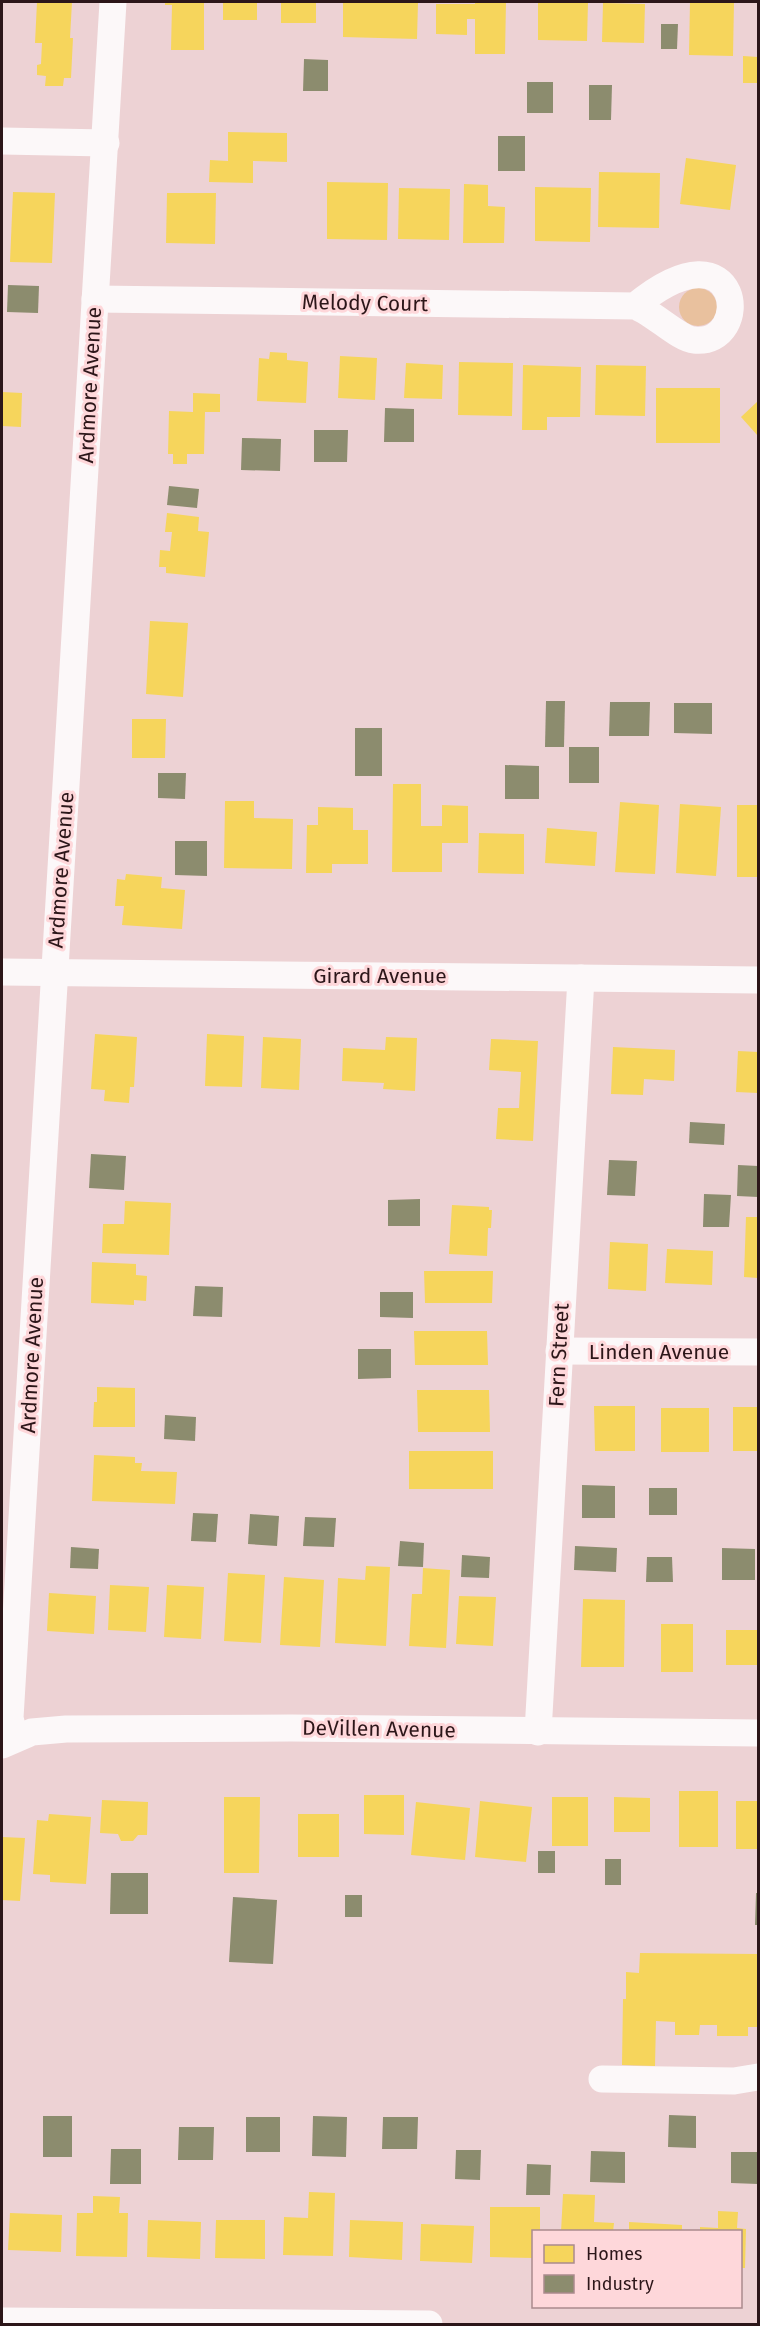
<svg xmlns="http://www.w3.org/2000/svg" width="760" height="2326" font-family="'Fira Sans',sans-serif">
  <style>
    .green { fill: #e9c19e }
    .homes { fill: #f6d55c }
    .industry { fill: #8c8c6e }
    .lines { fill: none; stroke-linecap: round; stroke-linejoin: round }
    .street { stroke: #fcf8f9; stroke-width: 27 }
    .labels { text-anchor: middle; stroke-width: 6; stroke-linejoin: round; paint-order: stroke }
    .street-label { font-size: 21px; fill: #2c1619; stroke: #fed7da }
  </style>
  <rect width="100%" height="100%" fill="#edd2d4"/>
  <!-- green -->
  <circle class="green" cx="698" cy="307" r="19"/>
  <!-- homes -->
  <g class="homes">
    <path d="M37,2H72L70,38H73L71,78H64L63,86H45L46,76L37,75V65L41,64L42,43H35Z"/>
    <path d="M165,2H204V50H171L172,5H165Z"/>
    <rect x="223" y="2" width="34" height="18"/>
    <rect x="281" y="2" width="35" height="21"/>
    <path d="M343,2H418L417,39L343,37Z"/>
    <path d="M475,2H506L505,54H475V19H467V35L436,34V4H475Z"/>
    <path d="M538,2H588L587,41L538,40Z"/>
    <path d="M690,2H734L733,56L689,55Z"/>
    <path d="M603,3L645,4L644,43L602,42Z"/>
    <path d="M743,56L758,57V83H743Z"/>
    <path d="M228,132L287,133V162L253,161V183L209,182L210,160L228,161Z"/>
    <path d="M686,158L736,165L730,210L680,204Z"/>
    <path d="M599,172L660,173L659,228L598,227Z"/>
    <path d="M327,182L388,183L387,240L327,239Z"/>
    <path d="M464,184L488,185V206L505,207L504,243H463Z"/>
    <path d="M535,187L591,188L590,242L535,241Z"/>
    <path d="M399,188L450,189L449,240L398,239Z"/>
    <path d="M13,192L55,193L52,263L10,262Z"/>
    <path d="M167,193H216L215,244L166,243Z"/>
    <path d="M270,352L287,353V360L308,362L306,403L257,401L259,358L269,359Z"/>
    <path d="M340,356L377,358L375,400L338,398Z"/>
    <path d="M459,362L513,363L512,416L458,415Z"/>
    <path d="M406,363L443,365L442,399L404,398Z"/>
    <path d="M523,365L581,367L580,417H547V430H522Z"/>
    <path d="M596,365L646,366L645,416L595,415Z"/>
    <rect x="656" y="388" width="64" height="55"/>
    <path d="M2,392L22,393L21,427L2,426Z"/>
    <path d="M193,393L220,394V412H205L204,454H187V464H173V454H168L169,411L193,412Z"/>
    <path d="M758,401V436L741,417Z"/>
    <path d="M167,513L199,517L198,531L209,532L205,577L166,573V567H159L160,550L170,551L172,532H165Z"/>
    <path d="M150,621L188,623L183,697L146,694Z"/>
    <path d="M132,719H166L165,758H132Z"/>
    <path d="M393,784H421V826H442V805L468,806V843H442V872H392Z"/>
    <path d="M225,801H254V818L293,819L292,869L224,868Z"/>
    <path d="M620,802L659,805L655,874L615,872Z"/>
    <path d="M680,804L721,807L716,876L676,873Z"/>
    <rect x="737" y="805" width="21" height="72"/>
    <path d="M318,807L353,808V830H368V864H332V873H306L307,825H318Z"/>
    <path d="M547,828L597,832L595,866L545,863Z"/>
    <path d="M479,833L524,834V874L478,873Z"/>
    <path d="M126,874L162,877L161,888L185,890L182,929L122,925L124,906H115L117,879L125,880Z"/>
    <path d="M95,1034L137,1037L134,1087H130L129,1103L104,1101L105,1090L91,1089Z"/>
    <path d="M207,1034L244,1036L242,1087L205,1086Z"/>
    <path d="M263,1037L301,1039L299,1090L261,1088Z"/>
    <path d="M386,1037L417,1038L415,1091L383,1089L384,1083L342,1081L343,1048L385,1050Z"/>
    <path d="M491,1039L538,1041L533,1141L496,1139L498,1108H519L521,1072L489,1070Z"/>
    <path d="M613,1047L675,1050L674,1081L644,1079L643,1095L611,1094Z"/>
    <path d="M738,1051L758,1052V1093L736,1092Z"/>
    <path d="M125,1201L171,1203L169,1255L102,1253L103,1224H124Z"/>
    <path d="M452,1205L489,1207V1210H492L491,1228H488L487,1256L449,1254Z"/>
    <path d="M746,1217H758V1278L744,1277Z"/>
    <path d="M610,1242L648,1244L646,1291L608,1289Z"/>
    <path d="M667,1249L713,1251L712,1285L665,1283Z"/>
    <path d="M92,1262L136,1264V1275L147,1276L146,1301L134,1300V1305L91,1303Z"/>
    <path d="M424,1271H493L492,1303H425Z"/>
    <path d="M414,1331H487L488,1365H415Z"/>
    <path d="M97,1387L135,1388V1427H93L94,1402H97Z"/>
    <path d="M417,1390H489L490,1432H418Z"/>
    <path d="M594,1406H635V1451H595Z"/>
    <rect x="733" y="1407" width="25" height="44"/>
    <rect x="661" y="1408" width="48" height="44"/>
    <rect x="409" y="1451" width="84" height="38"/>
    <path d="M94,1455L135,1457V1463H142L141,1471L177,1472L175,1504L92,1501Z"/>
    <path d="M366,1566L390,1567L386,1646L335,1643L338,1578L365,1580Z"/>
    <path d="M423,1568L450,1570L446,1648L409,1646L412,1594H422Z"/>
    <path d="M228,1573L265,1575L261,1643L224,1641Z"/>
    <path d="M284,1577L324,1580L320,1647L280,1645Z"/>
    <path d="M110,1585L149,1587L146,1632L108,1630Z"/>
    <path d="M167,1585L204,1587L201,1639L164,1637Z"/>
    <path d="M49,1593L96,1596L94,1634L47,1631Z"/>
    <path d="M459,1596L496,1597L493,1646L456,1644Z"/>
    <path d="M583,1599L625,1600L624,1667H581Z"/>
    <rect x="661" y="1624" width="32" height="48"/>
    <rect x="726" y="1630" width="32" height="35"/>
    <rect x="679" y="1791" width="39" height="56"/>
    <path d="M364,1795H404V1835L364,1834Z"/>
    <path d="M224,1797H260L259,1873H224Z"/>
    <rect x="552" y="1797" width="36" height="49"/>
    <path d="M614,1797L650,1798V1832H614Z"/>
    <path d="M102,1800L148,1802L147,1835H138L133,1841H121L118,1834L100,1833Z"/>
    <path d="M480,1801L532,1807L526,1862L475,1857Z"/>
    <rect x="736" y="1801" width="22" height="48"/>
    <path d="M416,1802L470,1808L465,1860L411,1855Z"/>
    <path d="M49,1814L91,1817L86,1884L50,1882V1875L33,1874L37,1820L48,1821Z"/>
    <rect x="298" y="1814" width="41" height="43"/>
    <path d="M2,1837L25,1838L20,1901L2,1900Z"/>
    <path d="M640,1953L758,1954V2027H748V2036H717V2025H700L699,2035H675V2022L656,2021L655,2066L622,2065L623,1999H626V1972L639,1973Z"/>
    <path d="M309,2192L335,2193L333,2256L283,2255L284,2217L308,2218Z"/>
    <path d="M563,2194L595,2195L594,2222L614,2223L613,2232H561Z"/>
    <path d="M93,2196L120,2197L119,2213H128L127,2257L76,2256L77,2213H93Z"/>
    <path d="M490,2207H540V2232H534V2258L490,2257Z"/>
    <path d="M718,2211L738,2212L737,2228L746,2229L745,2268H740V2232H700V2227L718,2228Z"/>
    <path d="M10,2213L62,2215L61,2252L8,2250Z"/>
    <path d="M148,2220L201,2222L200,2259L147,2257Z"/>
    <path d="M216,2220H265V2259L215,2258Z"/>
    <path d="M350,2220L403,2222L402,2260L349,2257Z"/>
    <path d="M629,2222L682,2225V2232H629Z"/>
    <path d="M421,2224L474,2226L472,2263L420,2261Z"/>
  </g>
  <!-- industry -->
  <g class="industry">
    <path d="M661,24H678L677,49H661Z"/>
    <path d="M304,59L328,60V91H303Z"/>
    <rect x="527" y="82" width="26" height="31"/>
    <path d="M589,85H612L611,120H589Z"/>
    <rect x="498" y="136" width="27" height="35"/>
    <path d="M8,285L39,286L38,313L7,312Z"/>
    <path d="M385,408L414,409V442H384Z"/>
    <path d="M314,430H348L347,462H314Z"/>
    <path d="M242,438L281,439L280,471L241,470Z"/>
    <path d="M169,486L199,489L197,508L167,505Z"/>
    <path d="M546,701H565L564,747H545Z"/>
    <path d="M610,702H650L649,736H609Z"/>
    <path d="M674,703H712V734L674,733Z"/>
    <rect x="355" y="728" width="27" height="48"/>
    <rect x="569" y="747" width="30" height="36"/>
    <path d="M505,765L539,766V799H505Z"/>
    <path d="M158,773H186L185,799L158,798Z"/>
    <path d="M175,841H207V876L175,875Z"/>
    <path d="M690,1122L725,1124L724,1145L689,1143Z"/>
    <path d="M91,1154L126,1156L124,1190L89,1188Z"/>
    <path d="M609,1160L637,1161L635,1196L607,1195Z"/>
    <path d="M738,1165L758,1166V1197L737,1196Z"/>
    <path d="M704,1194L731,1195L729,1227H703Z"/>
    <path d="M420,1199V1226H388V1200Z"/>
    <path d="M195,1286L223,1287L222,1317L193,1316Z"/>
    <path d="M380,1292H413V1318L380,1317Z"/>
    <path d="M358,1349H391V1378L358,1379Z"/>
    <path d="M165,1415L196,1417L195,1441L164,1439Z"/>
    <path d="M582,1485L615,1486V1518H582Z"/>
    <rect x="649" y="1488" width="28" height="27"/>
    <path d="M193,1513L218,1514L216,1542L191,1541Z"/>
    <path d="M250,1514L279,1516L277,1546L248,1544Z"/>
    <path d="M305,1517L336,1518L334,1547L303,1546Z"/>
    <path d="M400,1541L424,1543L423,1567L398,1566Z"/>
    <path d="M575,1546L617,1548L616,1572L574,1570Z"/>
    <path d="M71,1547L99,1549L98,1569L70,1568Z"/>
    <path d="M722,1548L755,1549V1580H722Z"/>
    <path d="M462,1555L490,1557L489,1578L461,1577Z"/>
    <path d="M647,1557H672L673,1582H646Z"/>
    <rect x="538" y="1851" width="17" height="22"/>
    <rect x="605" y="1859" width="16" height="26"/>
    <path d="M111,1873H148V1914H110Z"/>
    <path d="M756,1893H758V1925H755Z"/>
    <rect x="345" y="1895" width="17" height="22"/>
    <path d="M233,1897L277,1900L273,1964L229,1962Z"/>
    <path d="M669,2115L696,2116V2148L668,2147Z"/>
    <rect x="43" y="2116" width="29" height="41"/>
    <path d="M313,2116L347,2117L346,2157L312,2156Z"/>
    <rect x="246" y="2117" width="34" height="35"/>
    <path d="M383,2117H418L417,2149H382Z"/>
    <path d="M179,2127H214L213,2160H178Z"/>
    <path d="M111,2149H141V2184H110Z"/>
    <path d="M456,2150H481L480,2180L455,2179Z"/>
    <path d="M591,2151L625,2152V2183L590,2182Z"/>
    <path d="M731,2152H758V2184L731,2183Z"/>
    <path d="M527,2164L551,2165L550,2195H526Z"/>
  </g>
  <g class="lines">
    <!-- street -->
    <g class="street">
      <path d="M2,141L106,143"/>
      <path d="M95,299L635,306C654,313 679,339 694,340C754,347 743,217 635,306"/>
      <path d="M2,972L758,980"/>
      <path d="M559,1351L758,1352"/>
      <path d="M538,1732L581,978"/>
      <path d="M15,1738L10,1718L113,2"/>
      <path d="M2,1745L32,1732L66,1729L291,1728L758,1733"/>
      <path d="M602,2079L734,2081L758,2077"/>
      <path d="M2,2321L429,2324"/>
    </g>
  </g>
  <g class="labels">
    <!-- street labels -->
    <g class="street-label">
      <text transform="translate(365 303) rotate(1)" y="7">Melody Court</text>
      <text transform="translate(90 385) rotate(-87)" y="7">Ardmore Avenue</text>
      <text transform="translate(61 870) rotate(-86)" y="7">Ardmore Avenue</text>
      <text x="380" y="983">Girard Avenue</text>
      <text x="659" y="1359">Linden Avenue</text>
      <text transform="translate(32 1355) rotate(-87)" y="7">Ardmore Avenue</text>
      <text transform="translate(559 1355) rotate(-87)" y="7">Fern Street</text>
      <text transform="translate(379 1729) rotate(1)" y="7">DeVillen Avenue</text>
    </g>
  </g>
  <!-- border -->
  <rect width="760" height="2326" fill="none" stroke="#2c1619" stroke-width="6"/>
  <!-- legend -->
  <rect x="532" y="2230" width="210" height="78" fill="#fed7da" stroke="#aa8a8d" stroke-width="1.5"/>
  <rect x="544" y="2245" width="30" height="18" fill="#f6d55c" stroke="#aa8a8d" stroke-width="1.5"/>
  <text x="586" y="2260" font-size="18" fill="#2c1619">Homes</text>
  <rect x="544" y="2275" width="30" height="18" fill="#8c8c6e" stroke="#aa8a8d" stroke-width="1.5"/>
  <text x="586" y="2290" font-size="18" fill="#2c1619">Industry</text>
</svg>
